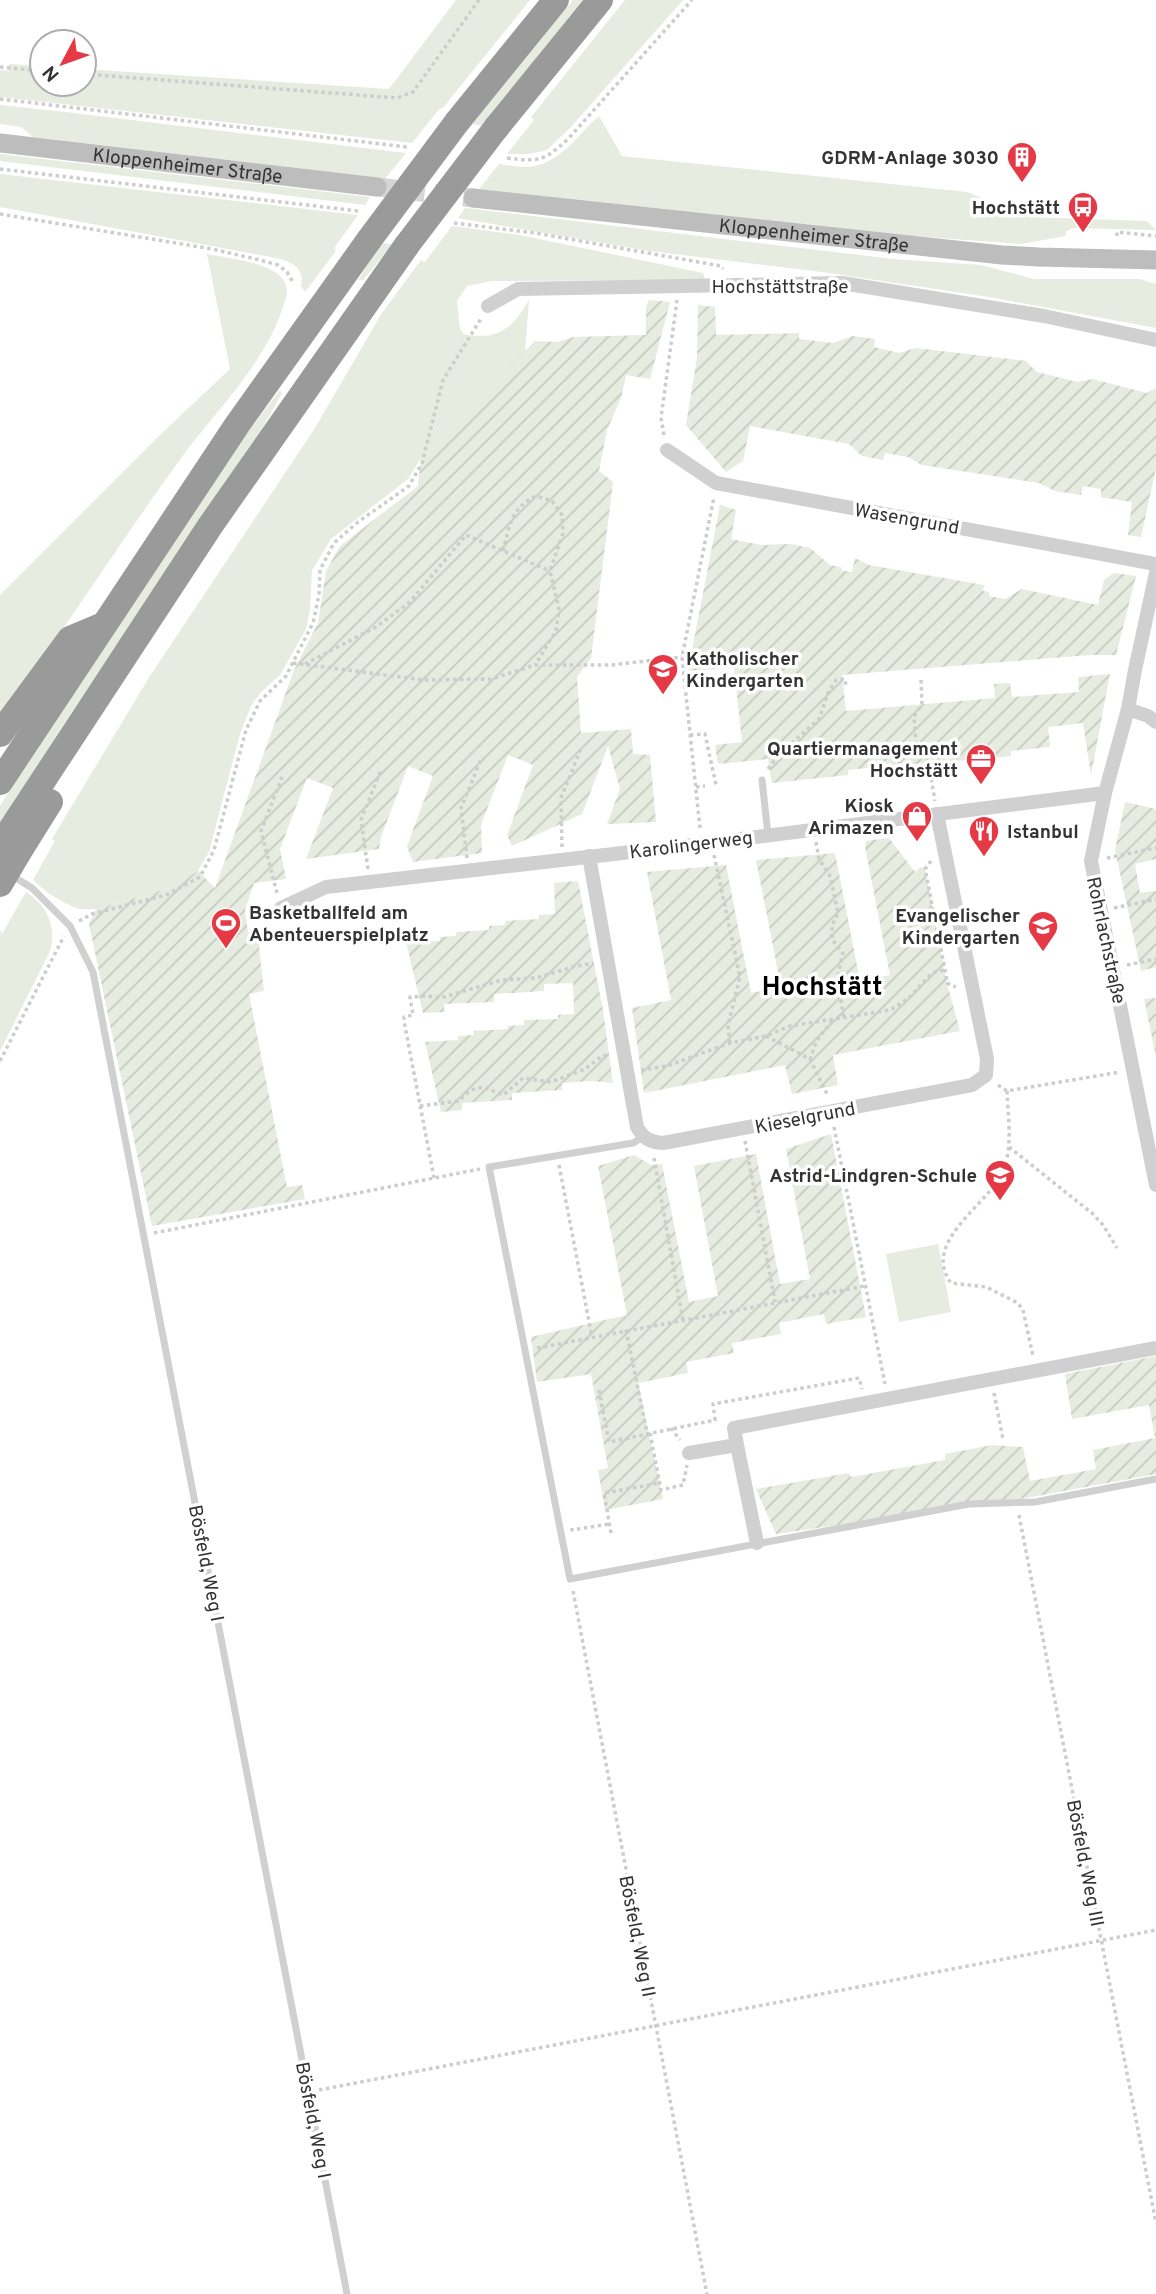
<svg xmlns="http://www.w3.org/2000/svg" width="1156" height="2294" font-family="Overpass,sans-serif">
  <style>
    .grass { fill: #e6ecdf }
    .garden { fill: url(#garden-furrows) }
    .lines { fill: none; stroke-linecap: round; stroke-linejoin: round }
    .secondary-tunnel { stroke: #d6d6d6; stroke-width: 19; stroke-dasharray: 19 10; stroke-linecap: butt }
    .path { stroke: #cdcdcd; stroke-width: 3.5; stroke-dasharray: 3.5 3.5; stroke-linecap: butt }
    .lane { stroke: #d0d0d0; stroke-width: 7 }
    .street { stroke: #d0d0d0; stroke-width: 14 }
    .secondary { stroke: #bdbdbd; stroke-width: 19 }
    .highway { stroke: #9a9a9a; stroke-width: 26 }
    .highway-bridge { stroke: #9a9a9a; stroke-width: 26 }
    .labels { text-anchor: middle; stroke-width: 7; stroke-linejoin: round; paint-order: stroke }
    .poi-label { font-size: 19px; font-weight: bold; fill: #333; stroke: #fff; text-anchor: end }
    .street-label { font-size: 19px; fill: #333; stroke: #fff }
    .district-label { font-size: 26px; font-weight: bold; fill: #000; stroke: #fff }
  </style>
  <defs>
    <pattern id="garden-furrows" width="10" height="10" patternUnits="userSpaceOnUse" patternTransform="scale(1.75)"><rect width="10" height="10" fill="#e6ecdf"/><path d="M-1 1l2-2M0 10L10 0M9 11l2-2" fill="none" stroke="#c6cbc0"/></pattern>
  </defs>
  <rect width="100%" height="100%" fill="#fff"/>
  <!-- grass -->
  <g class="grass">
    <path d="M456,0H530L442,109L440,108L412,143L0,97V70L9,71V64L42,66V84H84V69L389,89Z"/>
    <path d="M573,0H584L482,126L472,124Z"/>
    <path d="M625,0H683L570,128L547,150L530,154H507L534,120L531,117Z"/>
    <path d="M0,105L57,111L406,153L385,179L33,137L21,127L0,124Z"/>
    <path d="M599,116L622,156L967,192L1029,217L1147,221L1156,230L1074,228L1066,231V236L1021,244L870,233L587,203L479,189L499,164C508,165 518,167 527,167C560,165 577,135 599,116Z"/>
    <path d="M0,154L370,197L365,205L0,161Z"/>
    <path d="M0,174L358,215L334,248L336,251L305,292L301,286C305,270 295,264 281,259L0,207Z"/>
    <path d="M465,208L893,259L981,265L1034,279H1140L1156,284V328L989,297L822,272L649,251L458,218Z"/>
    <path d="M452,226L520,235L703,273L705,280L492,281L467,286L457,301L460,329L464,334C498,341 513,328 529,300L525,352L421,458L408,479L331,539L312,570L310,610L306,629L280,675L260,693L251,706L240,734L209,852L198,871L170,888L96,909H79L63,902L48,893L33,880L55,841L52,839L150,676L315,428L382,313L421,260L425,262Z"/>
    <path d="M381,243L393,244L363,280H358Z"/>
    <path d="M207,254C228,259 288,262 287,292C287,296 284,303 283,307C263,368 212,414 176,465C116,548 61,635 0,718V595L162,433L230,369Z"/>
    <path d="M280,390L282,393L263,427L65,722L0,825V806L31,757L236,448Z"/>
    <path d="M26,892C47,905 57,927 50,951L0,1051V931H2L1,936Z"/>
    <path d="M938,1244L951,1312L899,1322L886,1254Z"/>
  </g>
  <!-- garden -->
  <g class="garden">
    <path d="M649,300L670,302L650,379L626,375L621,398L607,430L599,471L613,482L591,658L577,677L581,733L631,729L633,754L650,755L656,822L607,824L620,789L608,746L582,814L512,846L507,835L533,765L508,755L481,825L482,853L413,862L407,846L433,776L408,766L381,837L379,849L306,859L333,788L307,778L280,849L286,879L254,883L245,910L248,932L258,937L264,991L249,994L287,1187L302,1185L305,1199L152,1226L89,924L96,909L170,888L198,871L215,888L294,670L318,623L326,571L340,546L418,486L421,458L535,341L558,342L573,337L646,335V307Z"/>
    <path d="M698,305L715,307L716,335L799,333V339L833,343L852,336L875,339L874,347L899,353L916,348L1026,361L1037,372L1077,382L1093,379L1147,393L1156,388V468L1141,537L1128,535L1132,502L1101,497V489L1083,486L1081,495L1055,491L1039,483L922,465L908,457L885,453L883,460L862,456L849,444L750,426L743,461L726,472L686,425L697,358Z"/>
    <path d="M720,505L736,510L731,539L761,545L790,544L810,548L830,565L841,567V570L852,572L855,558L869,565L984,585L983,591L989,592V596L1005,599L1022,589L1098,605L1104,580L1114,573L1136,576L1116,655H1090L842,675L846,711L995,698L994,684L1010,683L1012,697L1079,692L1078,677L1110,674L1091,775L1083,723L1048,727L1050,747L1011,751V756C956,762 902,764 848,770V775L772,783L768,759L718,764L715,745L742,742L734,668L688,671Z"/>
    <path d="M1125,802L1156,809V859L1135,864L1140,893L1156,891V967L1141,971L1115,850Z"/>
    <path d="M889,838L915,872L921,867L925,869L947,983L960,1031L833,1055L838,1085L792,1094L785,1065L644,1093L632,1008L671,1000L647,872L726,865L751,993L781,987L756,860L835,853L860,981L890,975L865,847L866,841Z"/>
    <path d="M578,881L603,1010L613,1083L591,1081L562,1083V1090L512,1093V1100L462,1103V1110L441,1112L425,1042L458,1040V1036L474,1035V1031L508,1029V1026L524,1025V1020L558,1019V1015L574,1014L573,983L544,984V991L494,994V1002L444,1004V1012L423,1013L406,942L440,941V937L456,936V932L489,930V926L505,925V921L539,919V915L555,914L554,883Z"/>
    <path d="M1156,998V1057L1144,999Z"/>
    <path d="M831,1134L866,1317L826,1324L824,1314L779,1323L781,1334L732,1343L734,1353L686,1362L688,1373L638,1383L663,1499L605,1510L598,1470L608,1468L591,1374L537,1382L531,1337L627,1315L598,1166L634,1155L651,1165L662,1164L689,1302L718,1296L694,1166L756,1154L780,1284L810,1279L786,1149Z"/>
    <path d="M1156,1356V1474L1032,1497L776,1534L756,1489L849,1473L851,1477L945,1460V1454L992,1445L1023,1447L1030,1481L1096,1469L1093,1450L1155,1438L1149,1405L1072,1419L1065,1374Z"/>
  </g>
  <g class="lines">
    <!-- secondary-tunnel -->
    <path class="secondary-tunnel" d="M377,187L473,198"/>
    <!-- path -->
    <g class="path">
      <path d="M0,67L42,71"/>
      <path d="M84,74L397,98L413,92L479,0"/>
      <path d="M0,99L407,147"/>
      <path d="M507,158C540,162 544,161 568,139L692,0"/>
      <path d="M0,169L358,211"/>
      <path d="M0,214L212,249L260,260L278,265L287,272L293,282"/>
      <path d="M454,223L535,233L721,266L723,269"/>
      <path d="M1117,236V232L1156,236"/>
      <path d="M664,435L661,418L677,300"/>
      <path d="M503,551C510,525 510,509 536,496L552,501L562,515L563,533L550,571L559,609L556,631L535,665"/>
      <path d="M293,663L424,680L491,679L535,665H611L682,657"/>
      <path d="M305,664L376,627L410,602L466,535L550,571"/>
      <path d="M921,680L922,704L914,717L916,742L928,760L935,801"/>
      <path d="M690,735L705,734L716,785"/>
      <path d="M768,769L778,755L819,719L828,693L836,680L845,679L846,686"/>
      <path d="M696,787L705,786"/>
      <path d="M700,828L682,657L714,497"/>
      <path d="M816,842L819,859L830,876L838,913L832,926V939L843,954L837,979L844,1018"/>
      <path d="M562,847L561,798L582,746"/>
      <path d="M714,855L740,977L728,1025L730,1043"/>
      <path d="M467,858L461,808L482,757"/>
      <path d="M1107,858L1156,848"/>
      <path d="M931,861L925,869L945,970L947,983L956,987"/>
      <path d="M368,869L361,820L381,770"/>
      <path d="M277,893L261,831L282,777"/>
      <path d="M1114,908L1156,899"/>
      <path d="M79,921L92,914L166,895L200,877L214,850L246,730L260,701L286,676L313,623L319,595L320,570L334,543L358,522L409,486L422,463L443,380L482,317"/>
      <path d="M1127,965L1156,959"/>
      <path d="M766,1036L810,1059L817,1040L833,1020"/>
      <path d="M810,1059L828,1096"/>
      <path d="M0,1061L64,936"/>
      <path d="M641,1070L667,1066L730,1043L766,1036L790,1026L890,1010L909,998L932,973L945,970"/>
      <path d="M998,1085L1007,1091L1120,1072"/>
      <path d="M1007,1091C1008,1118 1014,1153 1000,1177C982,1208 922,1244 951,1283L986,1287L1018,1303L1023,1310L1033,1356"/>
      <path d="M420,1106L458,1101L471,1090L483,1087L503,1095L523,1078L551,1082L585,1069L602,1056L608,1055"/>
      <path d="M834,1127L885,1384"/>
      <path d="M745,1141L775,1302"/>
      <path d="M1009,1147L1093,1214L1103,1225L1117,1248"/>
      <path d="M654,1158L683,1321"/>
      <path d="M559,1165L592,1337"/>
      <path d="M434,1178L404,1021V1017L413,1015L410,997L427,996L440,998L502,980L536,978L573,967L593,963"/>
      <path d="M154,1233L480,1169"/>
      <path d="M626,1330L647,1433"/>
      <path d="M537,1348L865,1286"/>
      <path d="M599,1390L609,1442L715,1420L713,1404L859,1378L862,1389"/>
      <path d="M994,1393L1003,1439"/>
      <path d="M671,1428L680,1440"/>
      <path d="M650,1433L661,1490L683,1485L687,1465"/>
      <path d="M1019,1515L1156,2223"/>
      <path d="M572,1528V1530L609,1524"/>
      <path d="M611,1533L604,1493L660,1483"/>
      <path d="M573,1591L707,2294"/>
      <path d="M319,2090L1156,1930"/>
    </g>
    <!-- lane -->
    <g class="lane">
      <path d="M762,780L768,835"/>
      <path d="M11,875L32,888L70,926L93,972L347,2294"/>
      <path d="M643,1137L633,1143L489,1167L570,1579L969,1504L1035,1502L1156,1479"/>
    </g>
    <!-- street -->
    <g class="street">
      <path d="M488,306L518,289L842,283L1044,316L1156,340"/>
      <path d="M667,450L716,483L1156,564"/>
      <path d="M1156,573L1135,670L1128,709L1105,793L1091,861L1156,1185"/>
      <path d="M1128,709L1148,716L1156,722"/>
      <path d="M589,856L637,1127C644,1139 650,1142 663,1143L972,1085L986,1075L987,1059L937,814"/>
      <path d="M281,908L326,887L701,844L1105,793"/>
      <path d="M737,1445L757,1543"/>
      <path d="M689,1453L737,1445L734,1428L1156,1348"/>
    </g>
    <!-- secondary -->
    <g class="secondary">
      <path id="s1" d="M0,143L377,187"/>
      <path id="s2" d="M473,198L1002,255L1039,257L1156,260"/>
    </g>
    <!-- highway -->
    <g class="highway">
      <path d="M457,122L556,0"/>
      <path d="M496,128L600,0"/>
      <path d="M0,734L70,639L101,626"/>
      <path d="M0,782L237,425L369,240"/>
      <path d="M0,846L210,526L407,245"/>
      <path d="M17,855L50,802"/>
    </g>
    <!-- highway-bridge -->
    <g class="highway-bridge">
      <path d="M369,240L457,122"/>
      <path d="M407,245L496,128"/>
      <path d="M0,884L17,855"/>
    </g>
  </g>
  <!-- icons -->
  <defs>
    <g id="building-pin" transform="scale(1.575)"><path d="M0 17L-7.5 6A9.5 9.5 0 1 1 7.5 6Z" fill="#e63946" stroke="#fff"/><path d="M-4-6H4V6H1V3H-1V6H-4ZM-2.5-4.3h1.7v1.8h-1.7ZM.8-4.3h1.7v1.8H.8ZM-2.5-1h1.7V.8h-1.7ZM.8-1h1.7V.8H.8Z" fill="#fff"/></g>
    <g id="bus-pin" transform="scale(1.575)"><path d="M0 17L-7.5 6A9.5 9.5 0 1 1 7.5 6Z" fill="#e63946" stroke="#fff"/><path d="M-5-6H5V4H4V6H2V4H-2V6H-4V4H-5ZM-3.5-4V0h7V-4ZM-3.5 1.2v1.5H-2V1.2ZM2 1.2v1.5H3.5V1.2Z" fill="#fff"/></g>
    <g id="school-pin" transform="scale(1.575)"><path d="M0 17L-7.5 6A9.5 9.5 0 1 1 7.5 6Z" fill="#e63946" stroke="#fff"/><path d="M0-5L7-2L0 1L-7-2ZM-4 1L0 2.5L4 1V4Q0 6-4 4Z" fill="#fff"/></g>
    <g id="office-pin" transform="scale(1.575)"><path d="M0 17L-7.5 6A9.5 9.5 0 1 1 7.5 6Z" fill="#e63946" stroke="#fff"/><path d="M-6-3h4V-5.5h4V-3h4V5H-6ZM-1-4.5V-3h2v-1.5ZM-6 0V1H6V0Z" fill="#fff"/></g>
    <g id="shop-pin" transform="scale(1.575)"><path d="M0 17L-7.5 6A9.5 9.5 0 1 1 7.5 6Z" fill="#e63946" stroke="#fff"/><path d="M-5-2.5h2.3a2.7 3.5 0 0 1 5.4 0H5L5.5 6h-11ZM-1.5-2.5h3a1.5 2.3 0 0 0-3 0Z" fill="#fff"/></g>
    <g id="restaurant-pin" transform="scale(1.575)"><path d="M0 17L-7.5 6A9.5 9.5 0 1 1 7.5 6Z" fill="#e63946" stroke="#fff"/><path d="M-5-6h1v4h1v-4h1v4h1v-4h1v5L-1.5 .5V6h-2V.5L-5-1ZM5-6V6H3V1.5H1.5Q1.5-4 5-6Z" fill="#fff"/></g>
    <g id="stadium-pin" transform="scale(1.575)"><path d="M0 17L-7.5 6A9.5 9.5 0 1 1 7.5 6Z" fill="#e63946" stroke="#fff"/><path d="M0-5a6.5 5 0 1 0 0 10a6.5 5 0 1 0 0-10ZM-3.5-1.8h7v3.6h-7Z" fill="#fff"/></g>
  </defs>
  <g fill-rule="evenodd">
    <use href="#building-pin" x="1022" y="157"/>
    <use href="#bus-pin" x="1083" y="207"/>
    <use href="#school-pin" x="663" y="669"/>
    <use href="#office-pin" x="981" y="759"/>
    <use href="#shop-pin" x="917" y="816"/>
    <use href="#restaurant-pin" x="984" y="831"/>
    <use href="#stadium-pin" x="226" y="923"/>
    <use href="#school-pin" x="1043" y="926"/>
    <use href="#school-pin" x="1000" y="1175"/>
  </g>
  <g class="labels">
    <!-- poi labels -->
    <g class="poi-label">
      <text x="999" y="164">GDRM-Anlage 3030</text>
      <text x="1060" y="214">Hochstätt</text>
      <text x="686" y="665" text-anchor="start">Katholischer<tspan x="686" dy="22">Kindergarten</tspan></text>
      <text x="958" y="755">Quartiermanagement<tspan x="958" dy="22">Hochstätt</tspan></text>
      <text x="894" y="812">Kiosk<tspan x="894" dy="22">Arimazen</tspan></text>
      <text x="1007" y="838" text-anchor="start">Istanbul</text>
      <text x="249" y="919" text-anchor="start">Basketballfeld am<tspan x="249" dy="22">Abenteuerspielplatz</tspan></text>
      <text x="1020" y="922">Evangelischer<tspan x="1020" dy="22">Kindergarten</tspan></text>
      <text x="977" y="1182">Astrid-Lindgren-Schule</text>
    </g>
    <!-- street labels -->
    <g class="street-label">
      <text dy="7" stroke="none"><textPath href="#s1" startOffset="189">Kloppenheimer Straße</textPath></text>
      <text dy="7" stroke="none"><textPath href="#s2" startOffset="343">Kloppenheimer Straße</textPath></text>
      <text x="780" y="293">Hochstättstraße</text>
      <text transform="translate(907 518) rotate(10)" y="7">Wasengrund</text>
      <text transform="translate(691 844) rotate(-7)" y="7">Karolingerweg</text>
      <text transform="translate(1107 940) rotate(78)" y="7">Rohrlachstraße</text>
      <text transform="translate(805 1117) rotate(-11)" y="7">Kieselgrund</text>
      <text transform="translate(207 1563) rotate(79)" y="7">Bösfeld, Weg I</text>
      <text transform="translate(1086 1863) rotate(79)" y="7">Bösfeld, Weg III</text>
      <text transform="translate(638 1936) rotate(79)" y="7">Bösfeld, Weg II</text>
      <text transform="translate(314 2120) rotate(79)" y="7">Bösfeld, Weg I</text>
    </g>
    <!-- district labels -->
    <g class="district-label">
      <text x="822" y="995">Hochstätt</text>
    </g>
  </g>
  <!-- north arrow -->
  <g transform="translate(63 63) rotate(229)"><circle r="33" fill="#ffffff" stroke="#adadad" stroke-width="2"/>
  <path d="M0-5L12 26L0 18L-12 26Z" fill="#e63946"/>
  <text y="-10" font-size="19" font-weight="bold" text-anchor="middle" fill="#333333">N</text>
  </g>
</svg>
